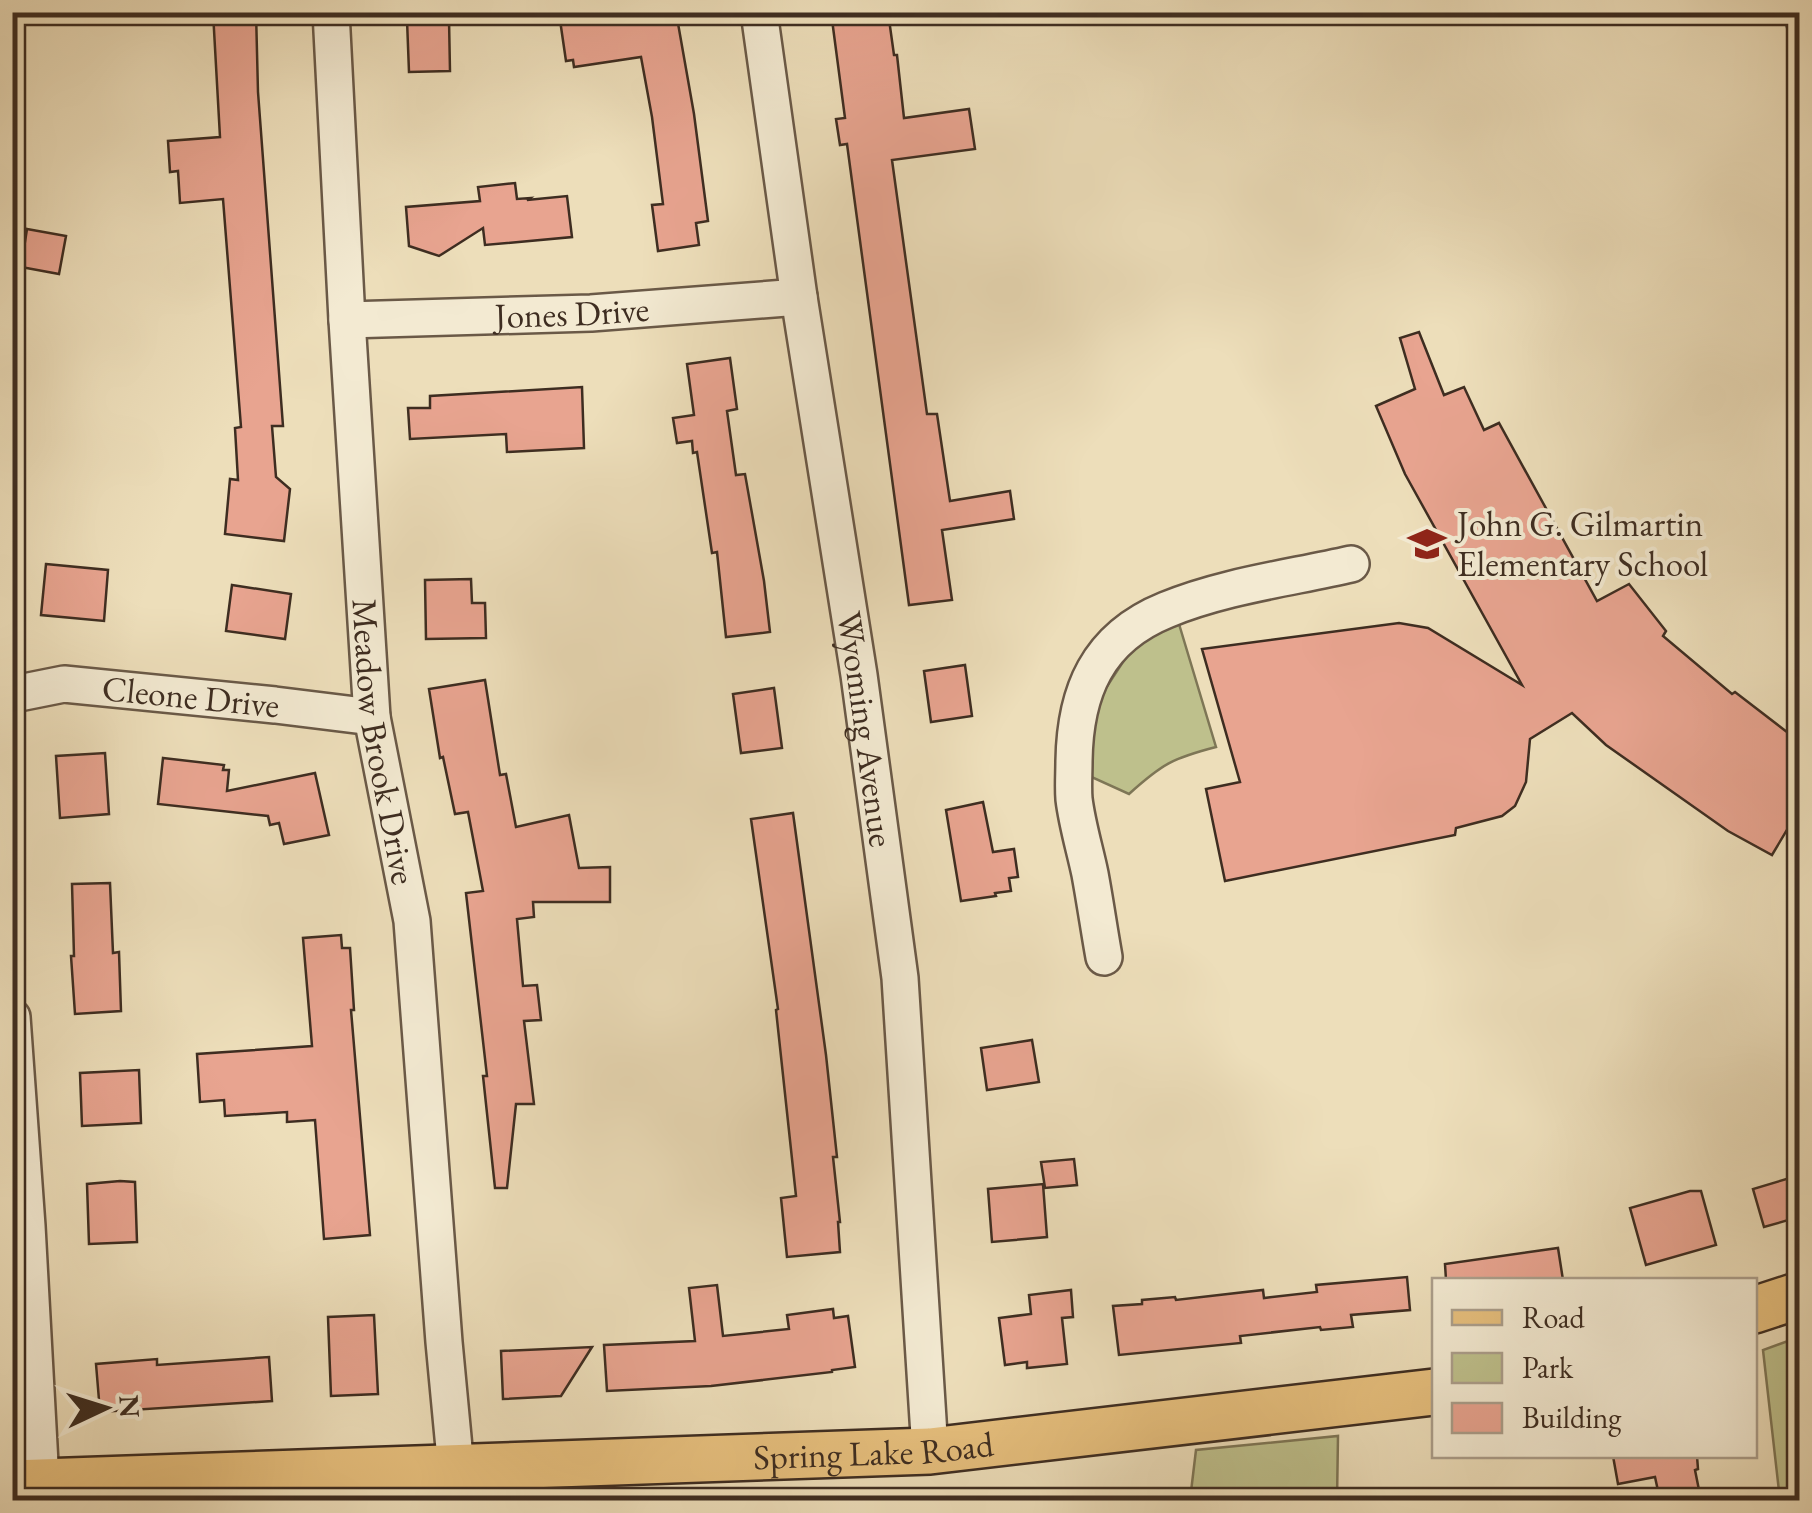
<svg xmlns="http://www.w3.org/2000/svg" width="1812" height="1513" font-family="'EB Garamond',serif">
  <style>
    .green { fill: #bec08c; stroke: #7e7656; stroke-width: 2.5 }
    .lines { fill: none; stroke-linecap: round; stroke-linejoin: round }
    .stream { stroke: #758373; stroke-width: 10 }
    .building { fill: #e8a490; stroke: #3e2d21; stroke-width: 2.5 }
    .minor-casing { stroke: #6a5947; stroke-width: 40 }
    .major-casing { stroke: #3e2d21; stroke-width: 50 }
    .minor { stroke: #f3ead2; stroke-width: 35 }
    .major { stroke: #e6bf7d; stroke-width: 45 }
    .labels { text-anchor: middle; stroke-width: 8; stroke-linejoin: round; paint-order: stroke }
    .street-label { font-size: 35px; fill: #3e2d21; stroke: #f3ead2 }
    .poi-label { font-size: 35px; fill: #3e2d21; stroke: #f3ead2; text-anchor: start }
  </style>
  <rect width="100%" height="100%" fill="#eddeba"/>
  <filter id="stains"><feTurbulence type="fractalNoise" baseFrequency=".002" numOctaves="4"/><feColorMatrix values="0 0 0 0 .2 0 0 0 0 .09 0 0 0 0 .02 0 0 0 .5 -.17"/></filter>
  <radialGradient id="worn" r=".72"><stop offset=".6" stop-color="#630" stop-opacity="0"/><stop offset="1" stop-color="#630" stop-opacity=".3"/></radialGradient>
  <!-- green -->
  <g class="green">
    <path d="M1179,624L1216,747C1173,758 1162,764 1129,794L1087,775L1088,735L1100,697L1136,642L1166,625Z"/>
    <path d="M1799,1337V1500H1780L1763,1350Z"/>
    <path d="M1338,1436L1337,1500H1190L1196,1450Z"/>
    <path d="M604,1488L729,1492V1500H334L467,1497Z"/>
  </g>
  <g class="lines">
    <!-- stream -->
    <path class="stream" d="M1785,12L1800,52"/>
  </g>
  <!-- building -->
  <g class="building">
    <path d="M213,12H256L258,92L283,426H272L276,477L290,489L284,541L225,534L230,479L238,480L235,428L241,427L223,199L180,203L178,171L170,172L168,141L220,137Z"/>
    <path d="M607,12H676L694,114L708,221L696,223L699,245L658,251L652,205L663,204L652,117L641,57L574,67L573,60L566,61L560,20Z"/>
    <path d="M831,12H888L894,55H897L904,118L969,109L975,149L892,160L927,414H937L950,501L1010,491L1014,519L942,530L952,600L909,605L847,144L840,145L836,119L845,118Z"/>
    <path d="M449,19L450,71L409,72L407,20Z"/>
    <path d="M515,183L517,199L530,198L527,200L567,196L572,237L485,245L483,228L439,256L409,246L406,207L480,201L478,187Z"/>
    <path d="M27,229L66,236L59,274L21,267Z"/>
    <path d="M1419,332L1444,395L1464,387L1484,430L1499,423L1597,601L1629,584L1666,631L1663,636L1732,694L1735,692L1800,742V808L1772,855L1728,831L1606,745L1572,713L1530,739L1526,782L1515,806L1502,816L1456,828L1455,835L1225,881L1206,789L1240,782L1202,649L1399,623L1428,628L1522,685L1405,474L1376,406L1415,389L1400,338Z"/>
    <path d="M730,358L737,409L727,411L736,475L745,474L764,581L770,632L726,637L717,552L712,553L697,452L693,453L692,441L677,443L673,418L694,415L687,364Z"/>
    <path d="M582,387L584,448L507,452L506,434L410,439L408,408H430V396Z"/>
    <path d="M46,564L108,570L104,621L41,615Z"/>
    <path d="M471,579L472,603H485L486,638L426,639L425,580Z"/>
    <path d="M232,585L291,594L285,639L226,631Z"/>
    <path d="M965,665L972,716L931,722L924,671Z"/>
    <path d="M485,680L500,775L506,774L516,827L569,815L579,868L610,867V902H533L534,917L517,919L523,986L537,985L541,1020L524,1021L534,1104H516L507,1188H495L483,1076H487L466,893L483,891L468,812L455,814L443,757L440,758L429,689Z"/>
    <path d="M774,688L782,748L741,753L733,694Z"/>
    <path d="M105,753L109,814L60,818L56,756Z"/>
    <path d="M163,758L224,765L223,770H229L227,791L315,773L329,835L284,844L279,823L270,825L268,816L158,804Z"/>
    <path d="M983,802L993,852L1014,849L1018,877L1009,878L1011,891L995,893L996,896L961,901L946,810Z"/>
    <path d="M793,813L826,1055L837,1157H833L840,1222H838L840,1252L787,1257L781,1198L796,1196L776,1010L778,1009L751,819Z"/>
    <path d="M110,883L113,953L119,952L121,1011L75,1014L71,956H74L72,884Z"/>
    <path d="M341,935L342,948H350L354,1010H351L370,1235L324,1239L315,1120L287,1122V1112L225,1116L224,1100L200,1102L197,1054L312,1046L303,938Z"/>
    <path d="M1032,1040L1039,1082L987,1090L981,1048Z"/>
    <path d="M139,1070L141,1123L82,1126L80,1073Z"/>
    <path d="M1074,1159L1077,1185L1045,1188L1041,1162Z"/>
    <path d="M1800,1175V1204L1789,1207L1792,1219L1764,1227L1753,1189Z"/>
    <path d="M120,1181L135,1182L137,1242L89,1244L87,1184Z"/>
    <path d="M1043,1184L1047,1237L992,1242L988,1189Z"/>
    <path d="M1690,1191H1701L1716,1245L1646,1265L1630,1208Z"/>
    <path d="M1558,1248L1563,1280H1446L1445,1264Z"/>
    <path d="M1407,1277L1410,1310L1351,1315L1353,1327L1321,1330L1320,1327L1240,1336L1241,1343L1119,1355L1113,1306L1142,1304V1300L1175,1297L1176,1300L1263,1290L1264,1298L1317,1292L1316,1285Z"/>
    <path d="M717,1285L723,1336L789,1329L787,1315L833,1309L834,1318L848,1316L855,1367L832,1370V1372L711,1386L607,1391L604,1345L695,1341L689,1288Z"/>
    <path d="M1071,1290L1073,1317L1062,1318L1067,1364L1027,1368V1362L1005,1365L999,1318L1031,1314L1029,1295Z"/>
    <path d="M374,1315L378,1394L331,1396L328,1317Z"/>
    <path d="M592,1347L561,1396L503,1399L501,1351Z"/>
    <path d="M269,1357L272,1401L100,1412L96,1364L157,1359V1365Z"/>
    <path d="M1613,1456H1697L1698,1469L1695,1470L1701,1500H1660L1655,1477L1618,1484Z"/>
  </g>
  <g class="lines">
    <!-- minor casing -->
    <g class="minor-casing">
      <g id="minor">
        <path id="s1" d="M331,12L347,320L372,717L412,921L444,1342L456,1469"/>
        <path id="s2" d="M759,12L799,297L859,675L900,978L930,1451"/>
        <path id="s3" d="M347,320L591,313L799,297"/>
        <path id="s4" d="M12,697L14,694L64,684L275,705L372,717"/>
        <path d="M1104,957C1099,929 1095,901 1090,874C1085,850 1077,824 1074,799C1073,787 1074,774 1074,761C1075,692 1097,638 1166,610C1224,586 1290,578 1351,564"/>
        <path d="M12,1017L27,1226L41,1482"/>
      </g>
    </g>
    <!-- major casing -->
    <g class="major-casing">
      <g id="major">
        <path d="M1754,1310L1800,1295"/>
        <path id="s5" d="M12,1483L930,1451L1434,1392"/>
      </g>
    </g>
    <!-- minor -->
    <use href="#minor" class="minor"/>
    <!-- major -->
    <use href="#major" class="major"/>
  </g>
  <!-- icons -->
  <defs>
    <g id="school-bare" transform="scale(3)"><path d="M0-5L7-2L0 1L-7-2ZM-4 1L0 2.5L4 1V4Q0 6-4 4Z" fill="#8f2418" stroke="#f3ead2" stroke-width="2.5" paint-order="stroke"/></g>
  </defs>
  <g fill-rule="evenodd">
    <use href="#school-bare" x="1427" y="544"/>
  </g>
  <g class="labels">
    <!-- street labels -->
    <g class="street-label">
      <text dy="12" stroke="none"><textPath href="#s3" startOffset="225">Jones Drive</textPath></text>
      <text dy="12" stroke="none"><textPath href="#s4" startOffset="182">Cleone Drive</textPath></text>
      <text dy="12" stroke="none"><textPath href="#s2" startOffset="725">Wyoming Avenue</textPath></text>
      <text dy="12" stroke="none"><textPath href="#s1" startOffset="732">Meadow Brook Drive</textPath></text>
      <text dy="12" stroke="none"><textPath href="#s5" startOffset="862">Spring Lake Road</textPath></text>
    </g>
    <!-- poi labels -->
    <g class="poi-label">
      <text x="1457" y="536">John G. Gilmartin<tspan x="1457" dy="40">Elementary School</tspan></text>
    </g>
  </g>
  <!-- margin -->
  <rect width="1812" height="1513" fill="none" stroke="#eddeba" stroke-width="50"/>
  <rect x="15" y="15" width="1782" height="1483" fill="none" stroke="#3e2d21" stroke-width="5"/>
  <rect x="25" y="25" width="1762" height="1463" fill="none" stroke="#3e2d21" stroke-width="2.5"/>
  <!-- legend -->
  <rect x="1432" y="1278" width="325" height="180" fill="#f3ead2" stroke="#ab9e8b" stroke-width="2.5"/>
  <rect x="1452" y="1310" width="50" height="15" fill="#e6bf7d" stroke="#ab9e8b" stroke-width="2.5"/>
  <text x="1522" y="1328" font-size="30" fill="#3e2d21">Road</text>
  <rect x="1452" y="1353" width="50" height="30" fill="#bec08c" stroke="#ab9e8b" stroke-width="2.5"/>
  <text x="1522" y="1378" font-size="30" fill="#3e2d21">Park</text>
  <rect x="1452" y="1403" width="50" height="30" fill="#e8a490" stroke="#ab9e8b" stroke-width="2.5"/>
  <text x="1522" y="1428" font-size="30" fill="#3e2d21">Building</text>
  <!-- north arrow -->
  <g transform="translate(105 1408) rotate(86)" stroke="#f3ead2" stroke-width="8" paint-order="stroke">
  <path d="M0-8L18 38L0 25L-18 38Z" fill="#3e2d21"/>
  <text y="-15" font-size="28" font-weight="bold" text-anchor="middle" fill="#3e2d21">N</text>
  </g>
  <rect width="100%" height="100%" filter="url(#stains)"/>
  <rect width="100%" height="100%" fill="url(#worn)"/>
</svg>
